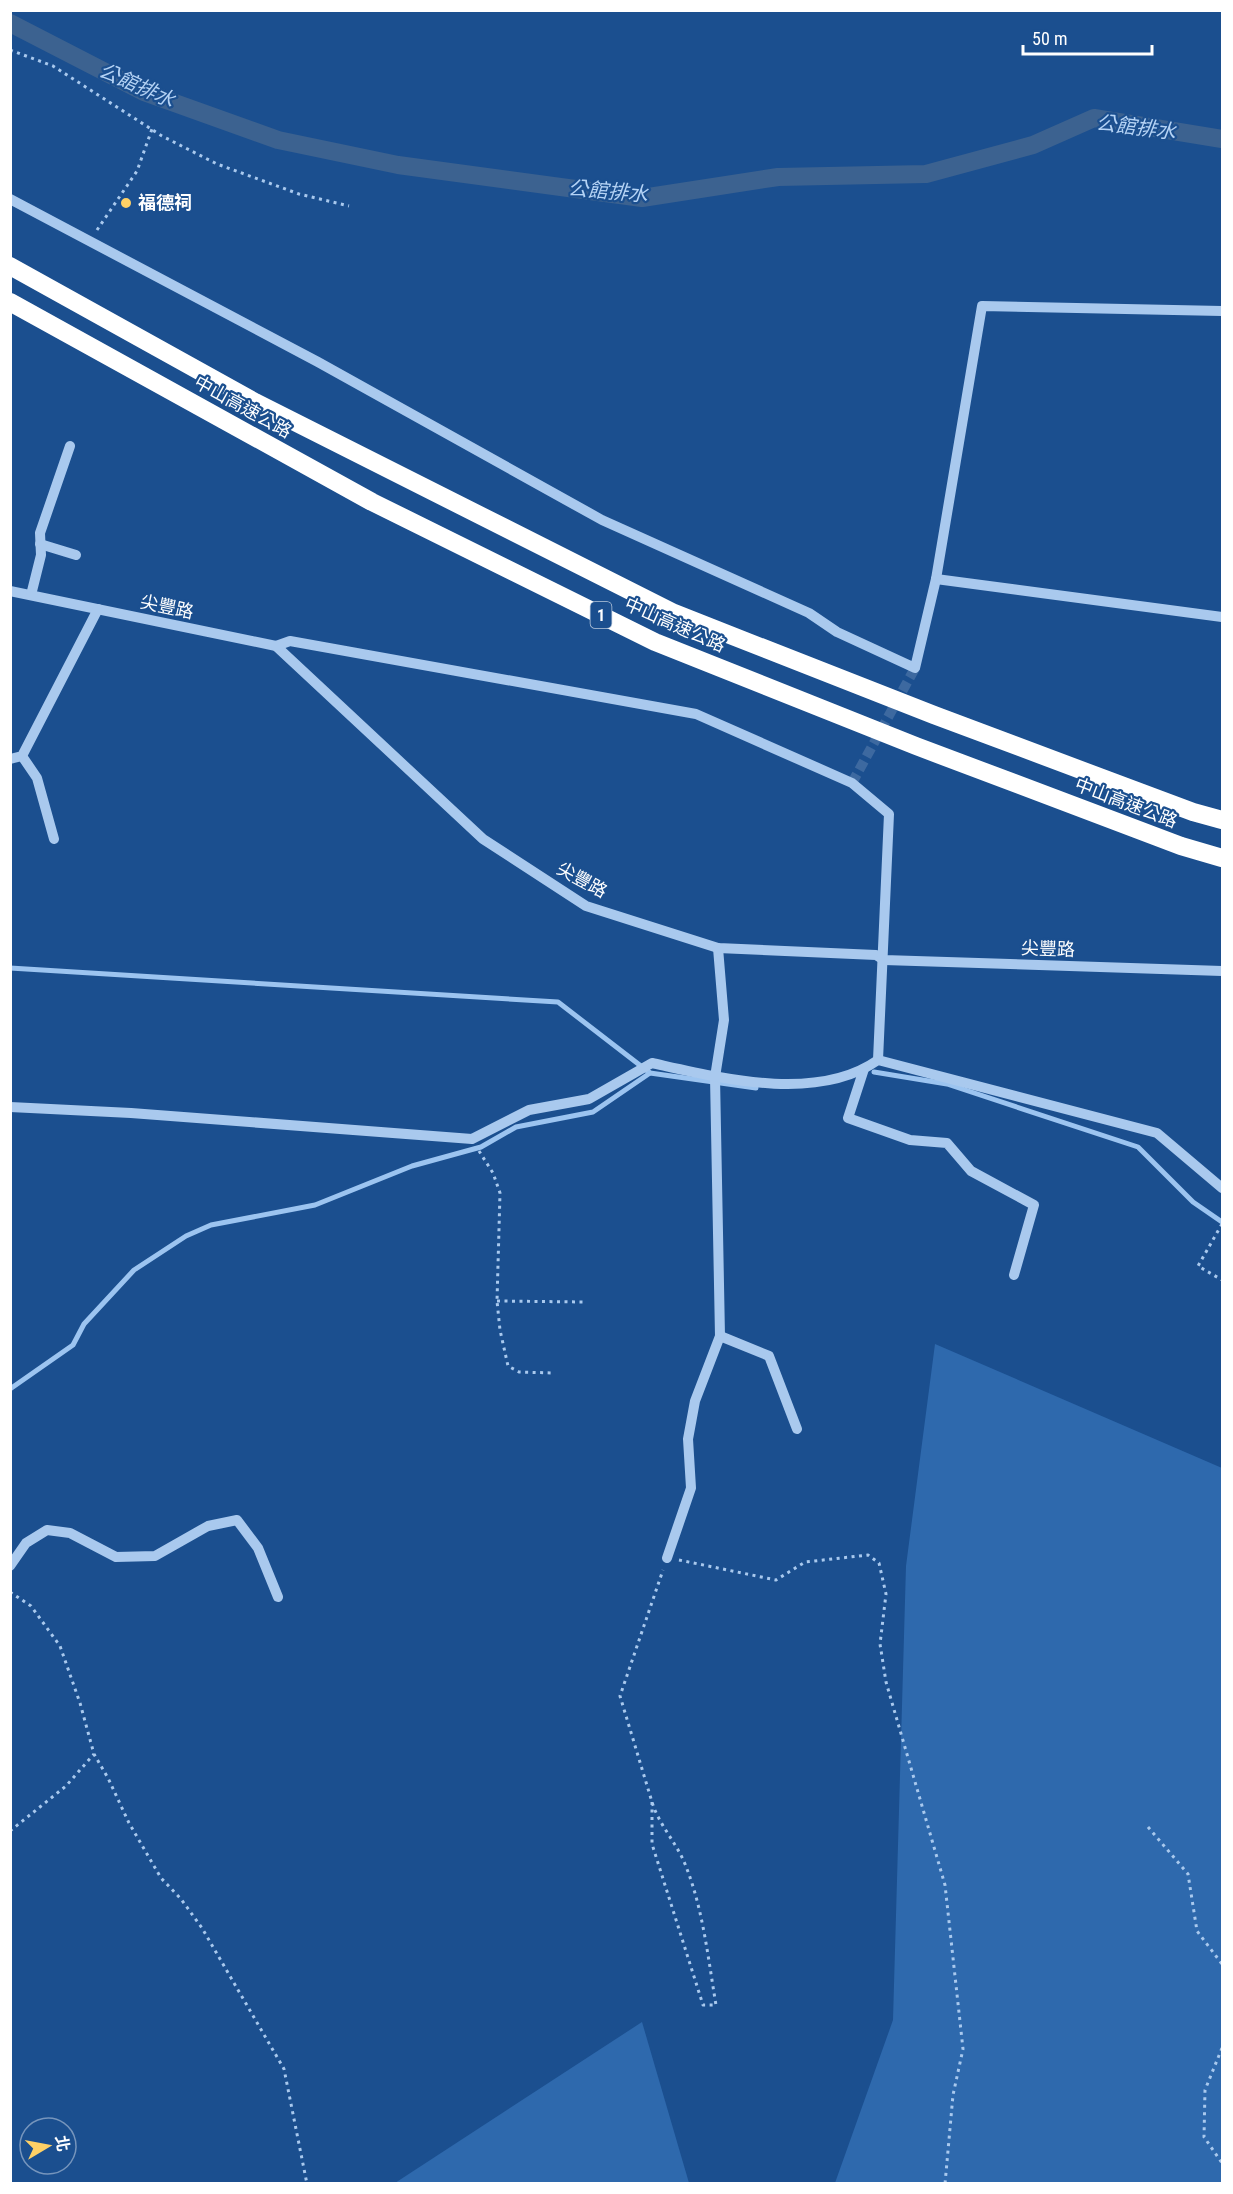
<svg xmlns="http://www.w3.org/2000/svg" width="1233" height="2194" font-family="'Roboto Condensed','Noto Sans TC',sans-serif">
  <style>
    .green { fill: #2e69ad }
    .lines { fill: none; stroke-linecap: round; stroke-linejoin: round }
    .stream { stroke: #9cc4f0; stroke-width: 5 }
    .canal { stroke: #3c6290; stroke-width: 18 }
    .minor-tunnel { stroke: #3d69a0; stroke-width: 10; stroke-dasharray: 10 5; stroke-linecap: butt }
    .path { stroke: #a9c9ee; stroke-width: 3; stroke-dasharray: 3 4.5; stroke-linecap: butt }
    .minor { stroke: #a9c9ee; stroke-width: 10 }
    .highway { stroke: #fff; stroke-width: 18 }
    .poi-dot { fill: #ffd166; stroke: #1b4f8f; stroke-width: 2 }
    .labels { text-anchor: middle; stroke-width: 4.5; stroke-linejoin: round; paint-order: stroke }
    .shield { fill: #1b4f8f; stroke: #bbcadd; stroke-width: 1.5 }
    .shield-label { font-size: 16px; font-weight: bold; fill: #fff }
    .poi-label { font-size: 18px; font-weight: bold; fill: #fff; stroke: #1b4f8f; text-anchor: start }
    .street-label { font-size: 18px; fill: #fff; stroke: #1b4f8f }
    .water-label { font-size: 20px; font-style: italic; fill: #b5d3f5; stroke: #1b4f8f }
  </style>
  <rect width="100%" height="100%" fill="#1b4f8f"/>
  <!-- green -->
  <g class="green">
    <path d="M935,1344L1222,1468V2183H835L893,2020L906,1566Z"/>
    <path d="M642,2022L689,2183H395Z"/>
  </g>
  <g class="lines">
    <!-- stream -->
    <g class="stream">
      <path d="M10,968L558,1002L650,1073L756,1088"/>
      <path d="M874,1072L947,1084L1138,1147L1193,1202L1222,1222"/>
      <path d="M10,1389L73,1345L84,1324L134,1270L186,1236L211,1225L315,1205L412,1166L481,1147L516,1127L593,1112L650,1073"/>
    </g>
    <!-- canal -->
    <path class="canal" d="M10,23L144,92L278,140L398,165L642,198L778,177L926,174L1033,145L1094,118L1222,139"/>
    <!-- minor-tunnel -->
    <path class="minor-tunnel" d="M852,783L915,668"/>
    <!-- path -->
    <g class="path">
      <path d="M10,50L53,66L162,136L217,164L299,194L349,206"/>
      <path d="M97,230L137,171L152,129"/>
      <path d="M479,1151L493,1173L500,1193L497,1301L500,1330L508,1366L519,1372L553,1373"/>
      <path d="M1222,1224L1198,1266L1222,1280"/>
      <path d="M497,1301L585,1302"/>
      <path d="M679,1560L776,1580L805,1562L868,1555L879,1563L886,1594L880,1644L886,1682L945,1885L963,2049L953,2095L945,2184"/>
      <path d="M10,1592L31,1606L60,1646L80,1703L94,1754L108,1778L129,1823L161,1878L181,1899L202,1928L284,2069L307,2184"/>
      <path d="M652,1802V1844L703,2005H716C708,1958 703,1908 685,1864C676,1842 659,1825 652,1802L620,1696L663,1570"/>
      <path d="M1148,1827L1188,1874L1197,1931L1222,1964"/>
      <path d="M10,1831L66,1786L94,1754"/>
      <path d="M1222,2048L1205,2090L1204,2137L1222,2163"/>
    </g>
    <!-- minor -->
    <g class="minor">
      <path d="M10,199L318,362L602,520L809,613L837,632L915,668L936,579L982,306L1222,311"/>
      <path d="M40,544L76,555"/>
      <path d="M936,579L1222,617"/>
      <path d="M10,591L276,646L483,839L586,906L718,948L876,955L884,960L1222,971"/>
      <path d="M31,595L41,555L40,533L70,446"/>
      <path d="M276,646L290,641L696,714L852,783L889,814L878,1060"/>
      <path d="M22,756L37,778L54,839"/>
      <path d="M10,759L22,756L98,609"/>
      <path d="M718,948L724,1020L715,1077L720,1336"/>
      <path d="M864,1069L848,1118L910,1140L947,1143L971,1171L1034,1205L1014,1275"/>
      <path d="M10,1107L131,1113L472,1139L529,1110L589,1099L652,1063C720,1078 817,1103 878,1060L1157,1133L1222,1188"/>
      <path d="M667,1558L691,1488L688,1439L695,1401L720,1336L769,1356L797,1429"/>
      <path d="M10,1566L26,1543L47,1530L70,1533L116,1557L155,1556L208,1526L237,1520L258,1548L278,1597"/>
    </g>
    <!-- highway -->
    <g class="highway">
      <path d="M10,266L255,402L674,613L934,715L1193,812L1222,820"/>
      <path d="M10,302L372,502L655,642L916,746L1181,846L1222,858"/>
    </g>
  </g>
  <!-- markers -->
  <circle class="poi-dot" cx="126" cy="203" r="6"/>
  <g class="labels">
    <!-- shield labels -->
    <rect class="shield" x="590.5" y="602" width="21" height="26" rx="4.5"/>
    <g class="shield-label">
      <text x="601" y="621">1</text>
    </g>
    <!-- poi labels -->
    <g class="poi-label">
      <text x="138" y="209">福德祠</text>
    </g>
    <!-- street labels -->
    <g class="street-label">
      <text transform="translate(243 407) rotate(29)" y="6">中山高速公路</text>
      <text transform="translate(167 607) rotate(12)" y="6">尖豐路</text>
      <text transform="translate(675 625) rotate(24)" y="6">中山高速公路</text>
      <text transform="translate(1126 803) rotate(21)" y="6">中山高速公路</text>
      <text transform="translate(582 880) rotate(29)" y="6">尖豐路</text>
      <text transform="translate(1048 949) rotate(2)" y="6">尖豐路</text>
    </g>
    <!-- water labels -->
    <g class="water-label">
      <text transform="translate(137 85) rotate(24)" y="7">公館排水</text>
      <text transform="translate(1136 127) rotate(7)" y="7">公館排水</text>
      <text transform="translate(608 191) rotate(5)" y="7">公館排水</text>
    </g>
  </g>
  <!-- border -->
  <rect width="1233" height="2194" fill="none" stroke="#ffffff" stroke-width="24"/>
  <!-- north arrow -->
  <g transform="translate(48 2146) rotate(80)"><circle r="28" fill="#1b4f8f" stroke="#7695bc" stroke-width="1.5"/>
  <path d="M0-4.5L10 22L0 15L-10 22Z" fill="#ffd166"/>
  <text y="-9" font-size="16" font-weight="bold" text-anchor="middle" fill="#ffffff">北</text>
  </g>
  <!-- scale -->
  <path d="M1023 45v9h129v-9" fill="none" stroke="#ffffff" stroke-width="3"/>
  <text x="1032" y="45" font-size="18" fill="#ffffff" stroke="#1b4f8f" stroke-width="4.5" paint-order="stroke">50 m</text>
</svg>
